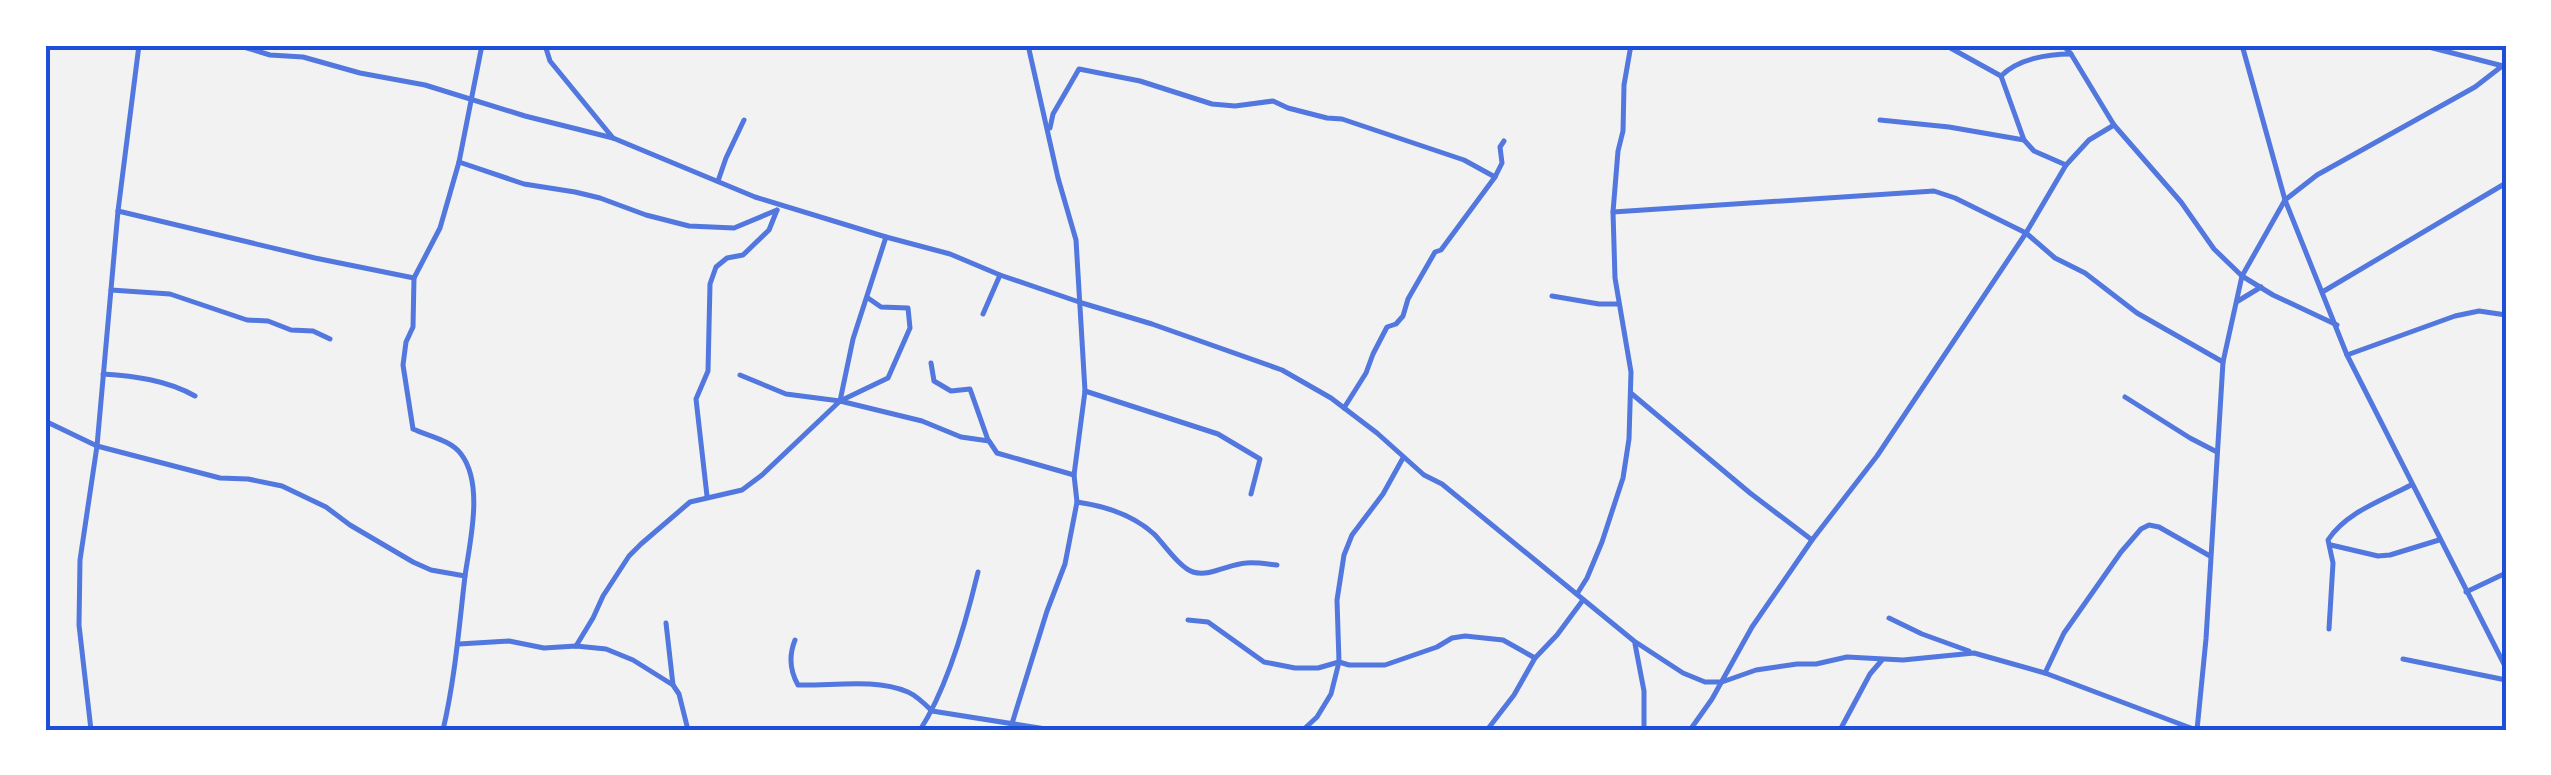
<svg xmlns="http://www.w3.org/2000/svg" width="2551" height="775" font-family="'Playfair Display',serif">
  <style>
    .lines { fill: none; stroke-linecap: round; stroke-linejoin: round }
    .minor { stroke: #5277de; stroke-width: 5 }
    .neatline { fill: none; stroke: #1d4ed8; stroke-width: 4 }
  </style>
  <rect width="100%" height="100%" fill="#f2f2f2"/>
  <g class="lines">
    <!-- minor -->
    <g class="minor">
      <path d="M237,45L270,55L303,57L360,73L425,85L525,116L613,138L755,197L886,237L950,254L1000,275L1082,303L1152,324L1282,370L1331,398L1377,433L1424,475L1442,484L1634,641L1683,673L1705,682H1722L1756,670L1797,664H1816L1847,657L1903,660L1974,653L2045,673L2196,730"/>
      <path d="M482,45L459,162L524,184L575,192L600,198L646,215L689,226L734,228L777,210"/>
      <path d="M545,45L550,61L613,138"/>
      <path d="M1945,45L2001,76L2024,140L2034,151L2066,165"/>
      <path d="M2063,45L2071,54L2114,125L2181,202L2214,249L2242,276L2273,295L2337,325"/>
      <path d="M2242,45L2285,200L2347,355L2506,668"/>
      <path d="M2421,45L2503,66"/>
      <path d="M45,56L49,45"/>
      <path d="M2001,76C2018,59 2047,54 2071,54"/>
      <path d="M1880,120L1949,127L2024,140"/>
      <path d="M1050,128L1053,114L1079,69L1140,81L1212,104L1235,106L1273,101L1288,108L1327,118L1342,119L1464,160L1495,177"/>
      <path d="M718,181L726,158L744,120"/>
      <path d="M118,211L315,258L414,278"/>
      <path d="M1613,212L1934,191L1955,198L2026,233L2055,258L2085,273L2137,313L2223,362"/>
      <path d="M111,290L170,294L247,320L268,321L291,330L313,331L330,339"/>
      <path d="M2324,291L2506,183"/>
      <path d="M1552,296L1599,304H1618"/>
      <path d="M2238,301L2261,287"/>
      <path d="M983,314L1000,275"/>
      <path d="M2347,355L2455,316L2479,311L2506,315"/>
      <path d="M931,363L934,381L951,391L970,389L988,440"/>
      <path d="M103,374C134,376 167,380 195,396"/>
      <path d="M740,375L786,394L840,401L853,339L886,237"/>
      <path d="M1085,391L1218,434L1260,459L1251,494"/>
      <path d="M1632,394L1750,493L1812,540"/>
      <path d="M2125,397L2190,438L2217,452"/>
      <path d="M840,401L888,378L910,328L908,308L881,307L868,298"/>
      <path d="M1344,408L1366,373L1373,354L1387,327L1396,324L1403,316L1408,299L1435,252L1441,250L1495,177L1502,163L1500,147L1504,141"/>
      <path d="M45,421L97,446L220,478L248,479L282,486L326,507L350,525L413,562L431,570L465,576"/>
      <path d="M707,496L696,399L708,371L710,284L716,267L727,258L743,255L769,230L777,210"/>
      <path d="M1077,502C1105,506 1132,514 1154,534C1164,544 1180,568 1193,572C1210,577 1229,564 1246,563C1256,562 1267,564 1277,565"/>
      <path d="M2331,545L2378,556L2390,555L2439,540"/>
      <path d="M2466,592L2506,573"/>
      <path d="M1577,594L1587,578L1602,542L1623,478L1629,439L1631,372L1615,278L1613,212L1618,151L1623,131L1624,85L1631,45"/>
      <path d="M1889,618L1922,634L1969,651"/>
      <path d="M1188,620L1208,622L1264,662L1295,668H1318L1339,662L1349,665H1385L1437,647L1452,638L1465,636L1503,640L1535,658"/>
      <path d="M666,623L673,685L679,694L688,730"/>
      <path d="M2329,629L2333,563L2328,540C2346,512 2383,500 2411,485"/>
      <path d="M795,640C789,655 790,671 798,685C832,686 875,678 908,692C917,696 925,704 932,711L1052,730"/>
      <path d="M459,644L509,641L544,648L576,646L606,649L633,660L673,685"/>
      <path d="M1635,644L1644,691V730"/>
      <path d="M576,646L593,618L603,596L629,556L641,544L690,502L742,490L762,475L840,401L922,421L961,437L989,441L997,453L1074,475"/>
      <path d="M2403,659L2506,680"/>
      <path d="M2045,673L2064,633L2121,552L2141,529L2149,525L2159,527L2210,556"/>
      <path d="M91,730L79,625L80,560L97,446L118,211L139,45"/>
      <path d="M443,730C455,679 459,627 465,576C470,541 484,484 461,454C451,440 428,436 413,429L403,365L406,342L413,327L414,278L440,228L459,162"/>
      <path d="M920,730C948,687 966,622 978,572"/>
      <path d="M1010,730L1047,611L1065,564L1077,502L1074,475L1085,391L1076,240L1058,178L1028,45"/>
      <path d="M1303,730L1317,717L1331,694L1339,662L1337,600L1344,555L1352,535L1383,494L1403,458"/>
      <path d="M1487,730L1514,695L1535,658L1557,635L1583,600"/>
      <path d="M1690,730L1712,699L1752,627L1812,540L1877,456L2026,233L2066,165L2089,140L2114,125"/>
      <path d="M1840,730L1870,674L1882,660"/>
      <path d="M2197,730L2206,639L2223,362L2242,276L2285,200L2317,175L2475,87L2506,63"/>
    </g>
  </g>
  <!-- border -->
  <rect width="2551" height="775" fill="none" stroke="#ffffff" stroke-width="95"/>
  <rect x="48" y="48" width="2456" height="680" class="neatline"/>
</svg>
